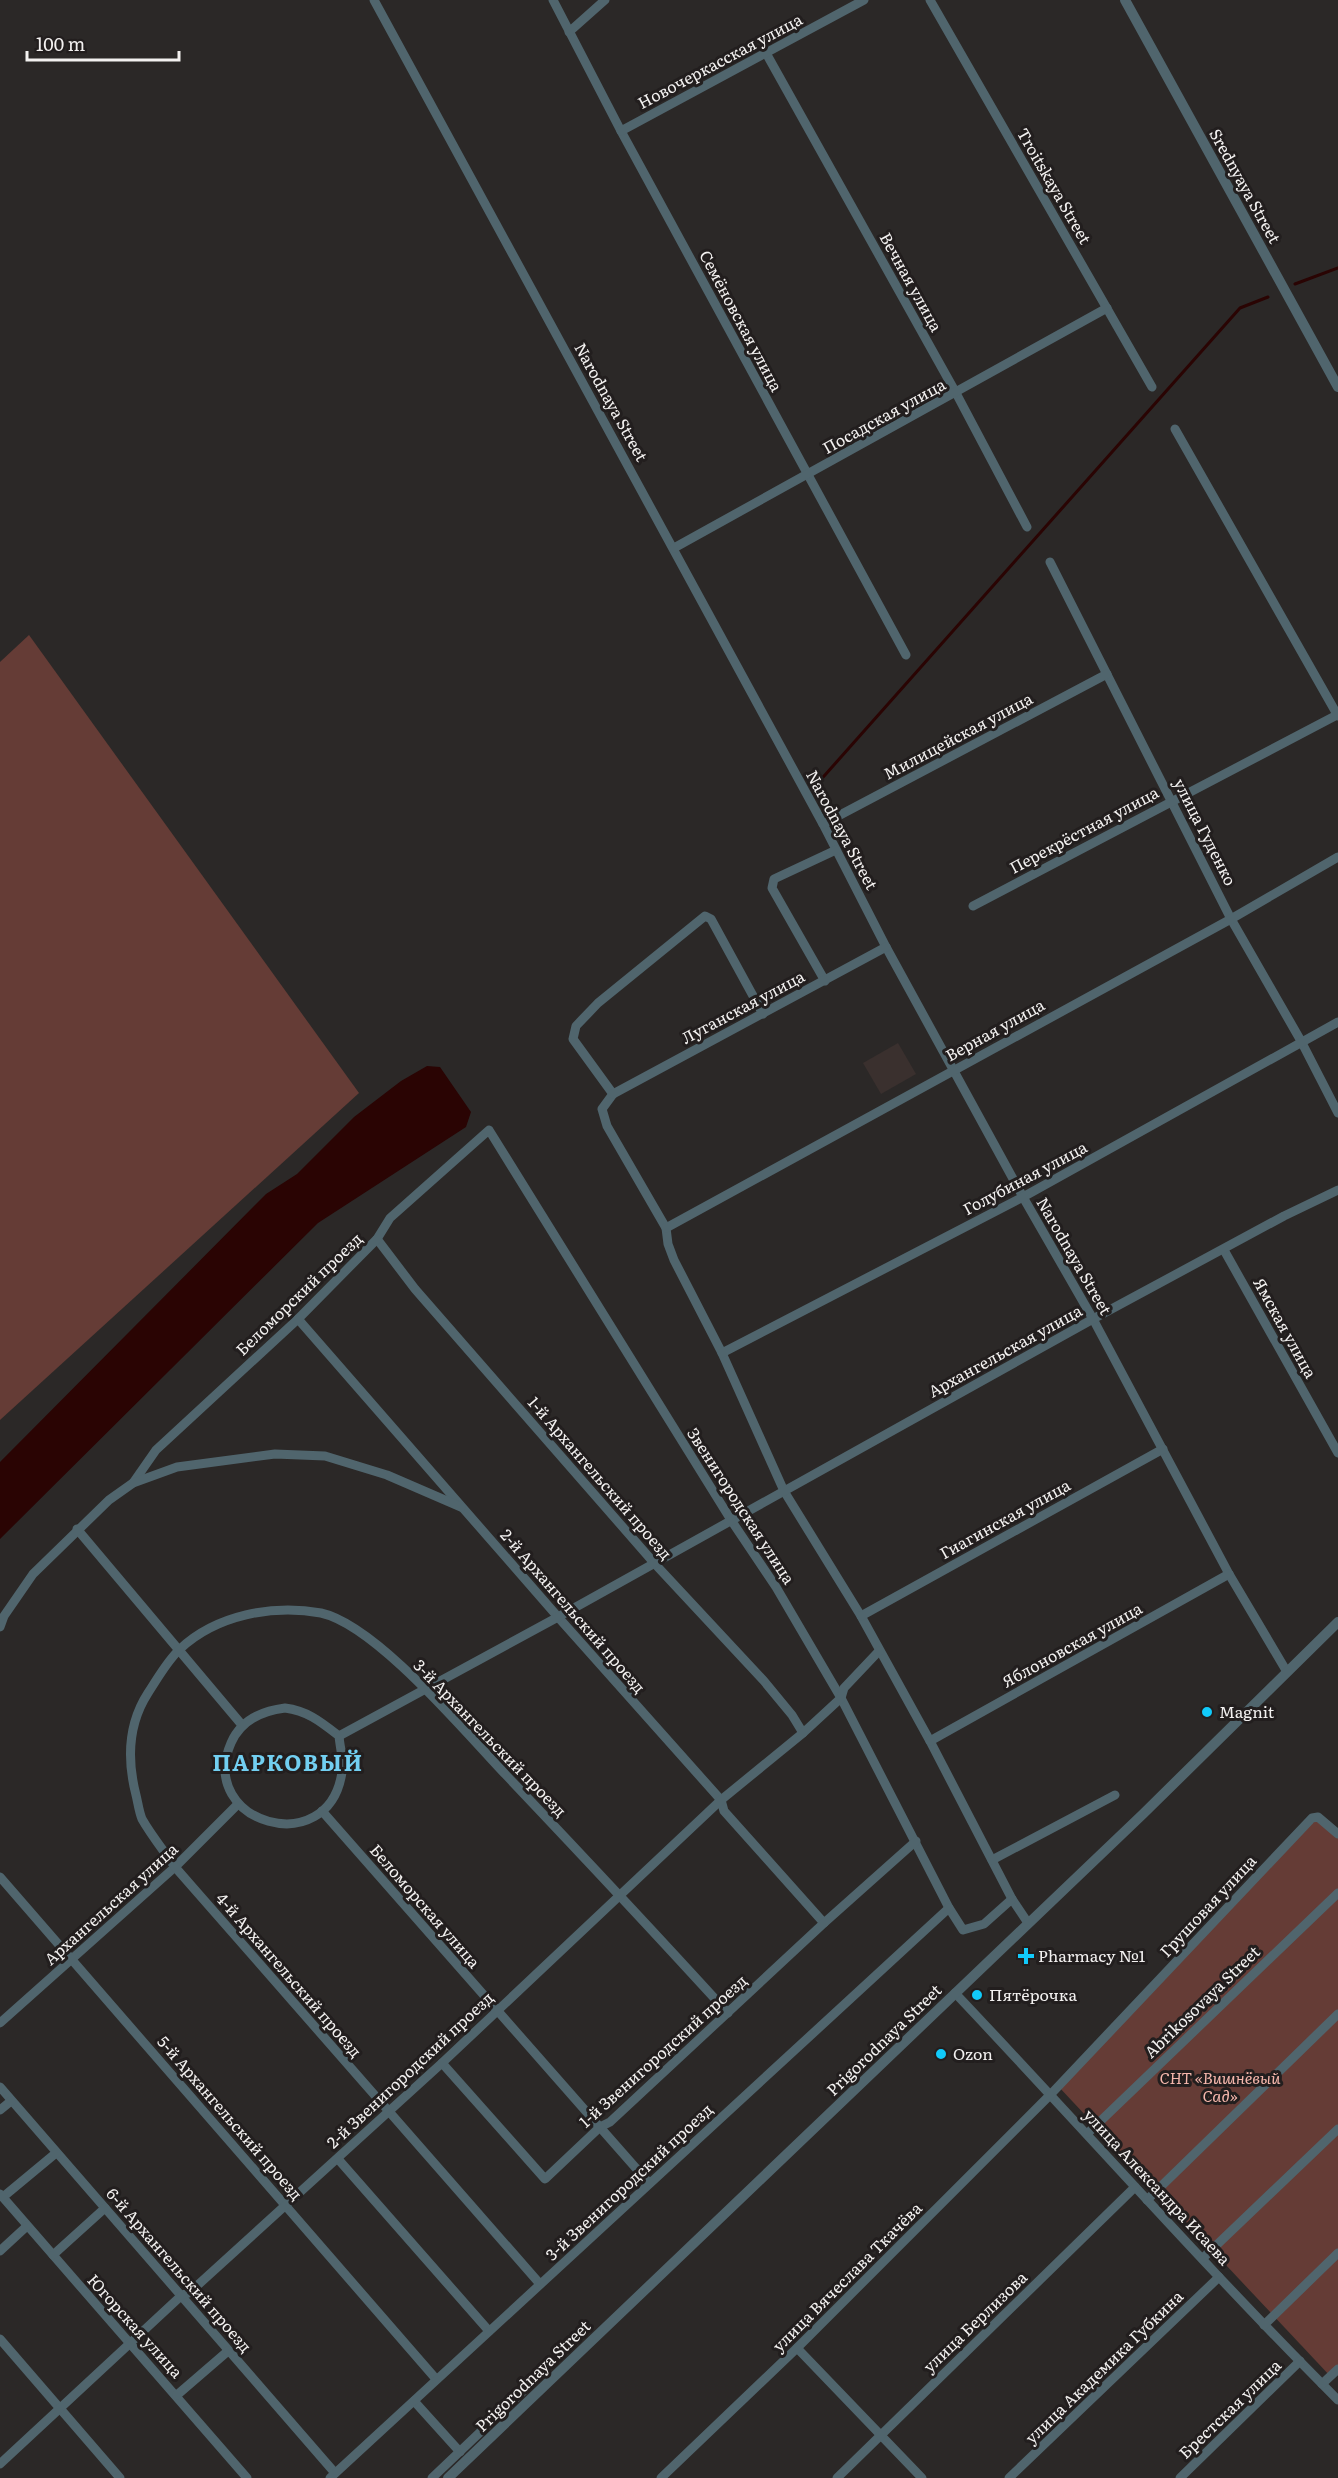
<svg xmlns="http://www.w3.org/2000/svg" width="1338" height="2478" font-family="Literata,serif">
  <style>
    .built { fill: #3a302e }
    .green { fill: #653c36 }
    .water { fill: #2a0403 }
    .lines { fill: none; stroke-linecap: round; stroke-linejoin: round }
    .stream { stroke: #2a0403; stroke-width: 3 }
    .minor { stroke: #50656d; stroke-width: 9 }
    .tertiary { stroke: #50656d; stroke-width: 10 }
    .poi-dot { fill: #11cafa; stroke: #221e1e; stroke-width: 2 }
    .labels { text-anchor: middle; stroke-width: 6; stroke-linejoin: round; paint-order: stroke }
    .street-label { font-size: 16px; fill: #f3f1f0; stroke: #221e1e }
    .poi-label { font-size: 16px; fill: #f3f1f0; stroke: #221e1e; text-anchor: start }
    .park-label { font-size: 16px; font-style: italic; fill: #f6b7ac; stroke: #221e1e }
    .district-label { font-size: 22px; font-weight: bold; letter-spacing: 1.5px; fill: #72cff1; stroke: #221e1e }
  </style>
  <rect width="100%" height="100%" fill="#2b2827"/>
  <!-- built -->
  <path class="built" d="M898,1043L916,1074L881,1094L863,1063Z"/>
  <!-- green -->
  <g class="green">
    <path d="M29,635L359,1093L0,1420V662Z"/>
    <path d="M1312,1818L1338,1834V2369L1331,2377L1058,2086Z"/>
  </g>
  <!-- water -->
  <path class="water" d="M427,1066L440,1067L471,1112L466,1127L318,1223L0,1539V1462L266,1194L297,1174L354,1117L401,1081Z"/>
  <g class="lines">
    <!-- stream -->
    <g class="stream">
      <path d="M1295,284L1338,268"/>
      <path d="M817,784L1240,308L1268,297"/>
    </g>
    <!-- minor -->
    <g class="minor">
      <path d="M374,0L823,824L886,947L1023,1197L1093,1319L1229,1574L1287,1672"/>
      <path d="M553,0L621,131L906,655"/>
      <path d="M930,0L1152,387"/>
      <path d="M569,32L605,0"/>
      <path d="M766,53L956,393L1027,527"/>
      <path d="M621,131L864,0"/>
      <path d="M1175,429L1338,716"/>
      <path d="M674,548L1107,308"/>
      <path d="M1050,562L1231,919L1301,1041L1338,1113"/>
      <path d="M823,824L1107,674"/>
      <path d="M973,906L1337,715"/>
      <path d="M825,981L772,888L774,879L836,850"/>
      <path d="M763,1014L711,919L705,916L598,1003L576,1026L573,1039L613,1094L602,1109L607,1126L666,1228L668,1244L674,1260L722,1353L784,1491L861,1616L930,1741L1012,1899L1028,1923"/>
      <path d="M613,1094L886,947"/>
      <path d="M666,1228L1231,919L1338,857"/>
      <path d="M377,1239L415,1289L655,1564L764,1681L792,1715L803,1733"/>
      <path d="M1224,1250L1338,1453"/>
      <path d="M298,1319L558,1617L721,1800L724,1811L824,1923"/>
      <path d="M722,1353L1023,1197L1338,1022"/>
      <path d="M133,1483L156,1450L298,1319L377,1239L390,1218L489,1130L731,1520L776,1587L841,1698L949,1908L963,1930L984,1924L1012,1899"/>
      <path d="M77,1529L242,1725"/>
      <path d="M861,1616L1163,1449"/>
      <path d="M0,1627L4,1616L33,1574L109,1500L133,1483L177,1467L275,1454L325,1456L387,1475L461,1507"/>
      <path d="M285,1708C308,1711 321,1722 339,1736C340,1748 344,1761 342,1772C329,1862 196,1823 231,1743C241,1720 261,1711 285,1708Z"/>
      <path d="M339,1736L558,1617L1093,1319L1284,1216L1338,1190"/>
      <path d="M930,1741L1229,1574"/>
      <path d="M322,1811L649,2183"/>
      <path d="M992,1860L1115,1795"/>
      <path d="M0,1877L436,2379"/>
      <path d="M955,1993C1083,2128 1206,2268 1338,2400"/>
      <path d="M0,2023L175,1867L238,1804"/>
      <path d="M442,2063L545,2179L600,2127L610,2122L824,1923L916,1841"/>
      <path d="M0,2087L335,2473"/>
      <path d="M0,2110L11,2101"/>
      <path d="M1088,2133L1338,1893"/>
      <path d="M338,2159L489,2331"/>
      <path d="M0,2194L247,2478"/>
      <path d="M3,2197L56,2153"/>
      <path d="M1147,2200L1338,2014"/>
      <path d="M0,2251L27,2226"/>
      <path d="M53,2255L105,2208"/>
      <path d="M1203,2258L1338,2129"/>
      <path d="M540,2284L175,1867C164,1851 151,1835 142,1819C139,1812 138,1803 136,1795C127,1760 128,1724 148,1693C158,1678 167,1661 180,1649C216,1615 273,1604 321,1613C376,1625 465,1732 506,1775C581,1854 655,1933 728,2013"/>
      <path d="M1264,2325L1338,2253"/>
      <path d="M0,2339L120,2478"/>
      <path d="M797,2348L922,2478"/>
      <path d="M1322,2384L1338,2369"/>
      <path d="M177,2395L228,2351"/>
      <path d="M414,2401L460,2452"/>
      <path d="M0,2464L182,2295L189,2293L442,2063L721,1800L803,1733L841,1698L844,1688L879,1651"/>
      <path d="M330,2478L949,1908"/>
      <path d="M432,2478L537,2378"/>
      <path d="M661,2478L797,2348L1051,2094L1312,1818L1318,1817L1338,1834"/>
      <path d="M837,2478L1135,2187"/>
      <path d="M1009,2478L1219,2277"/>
      <path d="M1180,2478L1300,2361"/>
    </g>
    <!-- tertiary -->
    <g class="tertiary">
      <path d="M1125,0L1338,387"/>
      <path d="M448,2478L1143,1814L1338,1622"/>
    </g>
  </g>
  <!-- markers -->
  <g class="poi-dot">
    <circle cx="1207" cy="1712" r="6"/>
    <path d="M1023 1947h6v6h6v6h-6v6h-6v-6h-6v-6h6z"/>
    <circle cx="977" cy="1995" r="6"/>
    <circle cx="941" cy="2054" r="6"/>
  </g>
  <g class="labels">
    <!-- street labels -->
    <g class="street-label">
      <text transform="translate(720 61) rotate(-28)" y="6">Новочеркасская улица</text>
      <text transform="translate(1054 186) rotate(60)" y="6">Troitskaya Street</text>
      <text transform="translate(1245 186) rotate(61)" y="6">Srednyaya Street</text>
      <text transform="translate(911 282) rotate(61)" y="6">Вечная улица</text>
      <text transform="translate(741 321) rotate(62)" y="6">Семёновская улица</text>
      <text transform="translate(611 402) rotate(61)" y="6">Narodnaya Street</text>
      <text transform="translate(884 416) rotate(-29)" y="6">Посадская улица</text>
      <text transform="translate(958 736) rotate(-28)" y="6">Милицейская улица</text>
      <text transform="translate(842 830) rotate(62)" y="6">Narodnaya Street</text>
      <text transform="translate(1084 830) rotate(-28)" y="6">Перекрёстная улица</text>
      <text transform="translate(1205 832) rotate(63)" y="6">улица Гуденко</text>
      <text transform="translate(743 1007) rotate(-28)" y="6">Луганская улица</text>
      <text transform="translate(995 1030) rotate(-29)" y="6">Верная улица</text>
      <text transform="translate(1025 1178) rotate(-28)" y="6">Голубиная улица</text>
      <text transform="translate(1074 1256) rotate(60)" y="6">Narodnaya Street</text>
      <text transform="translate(299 1294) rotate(-44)" y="6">Беломорский проезд</text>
      <text transform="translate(1285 1328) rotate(61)" y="6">Ямская улица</text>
      <text transform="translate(1005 1351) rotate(-29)" y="6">Архангельская улица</text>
      <text transform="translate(600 1478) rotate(49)" y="6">1-й Архангельский проезд</text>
      <text transform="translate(741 1506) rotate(57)" y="6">Звенигородская улица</text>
      <text transform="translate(1005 1519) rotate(-29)" y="6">Гиагинская улица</text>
      <text transform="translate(573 1611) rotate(49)" y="6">2-й Архангельский проезд</text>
      <text transform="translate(1072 1645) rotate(-29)" y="6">Яблоновская улица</text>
      <text transform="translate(490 1738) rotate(46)" y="6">3-й Архангельский проезд</text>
      <text transform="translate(111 1904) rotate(-42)" y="6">Архангельская улица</text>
      <text transform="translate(425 1906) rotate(49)" y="6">Беломорская улица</text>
      <text transform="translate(1208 1906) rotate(-47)" y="6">Грушовая улица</text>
      <text transform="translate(289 1975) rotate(49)" y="6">4-й Архангельский проезд</text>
      <text transform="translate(1202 2002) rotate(-44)" y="6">Abrikosovaya Street</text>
      <text transform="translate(884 2040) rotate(-44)" y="6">Prigorodnaya Street</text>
      <text transform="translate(663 2051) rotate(-42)" y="6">1-й Звенигородский проезд</text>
      <text transform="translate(410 2070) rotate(-43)" y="6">2-й Звенигородский проезд</text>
      <text transform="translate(230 2118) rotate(49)" y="6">5-й Архангельский проезд</text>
      <text transform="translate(629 2182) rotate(-43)" y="6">3-й Звенигородский проезд</text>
      <text transform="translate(1157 2187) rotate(47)" y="6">улица Александра Исаева</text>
      <text transform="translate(179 2270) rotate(49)" y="6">6-й Архангельский проезд</text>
      <text transform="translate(847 2277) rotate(-45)" y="6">улица Вячеслава Ткачёва</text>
      <text transform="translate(975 2322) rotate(-44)" y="6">улица Берлизова</text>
      <text transform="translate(135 2326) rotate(48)" y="6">Югорская улица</text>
      <text transform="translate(1104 2367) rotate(-44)" y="6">улица Академика Губкина</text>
      <text transform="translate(533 2376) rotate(-44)" y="6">Prigorodnaya Street</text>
      <text transform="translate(1230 2409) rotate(-44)" y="6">Брестская улица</text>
    </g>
    <!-- poi labels -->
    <g class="poi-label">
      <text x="1219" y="1718">Magnit</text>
      <text x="1038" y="1962">Pharmacy №1</text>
      <text x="989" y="2001">Пятёрочка</text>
      <text x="953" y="2060">Ozon</text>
    </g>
    <!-- park labels -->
    <g class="park-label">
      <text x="1220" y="2084">СНТ «Вишнёвый<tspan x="1220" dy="18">Cад»</tspan></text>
    </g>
    <!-- district labels -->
    <g class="district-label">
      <text x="288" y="1771">ПАРКОВЫЙ</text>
    </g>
  </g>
  <!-- scale -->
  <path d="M27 51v9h152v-9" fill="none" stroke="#f3f1f0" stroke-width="3"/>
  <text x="36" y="51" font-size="18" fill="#f3f1f0" stroke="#221e1e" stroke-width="4.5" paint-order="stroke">100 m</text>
</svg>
